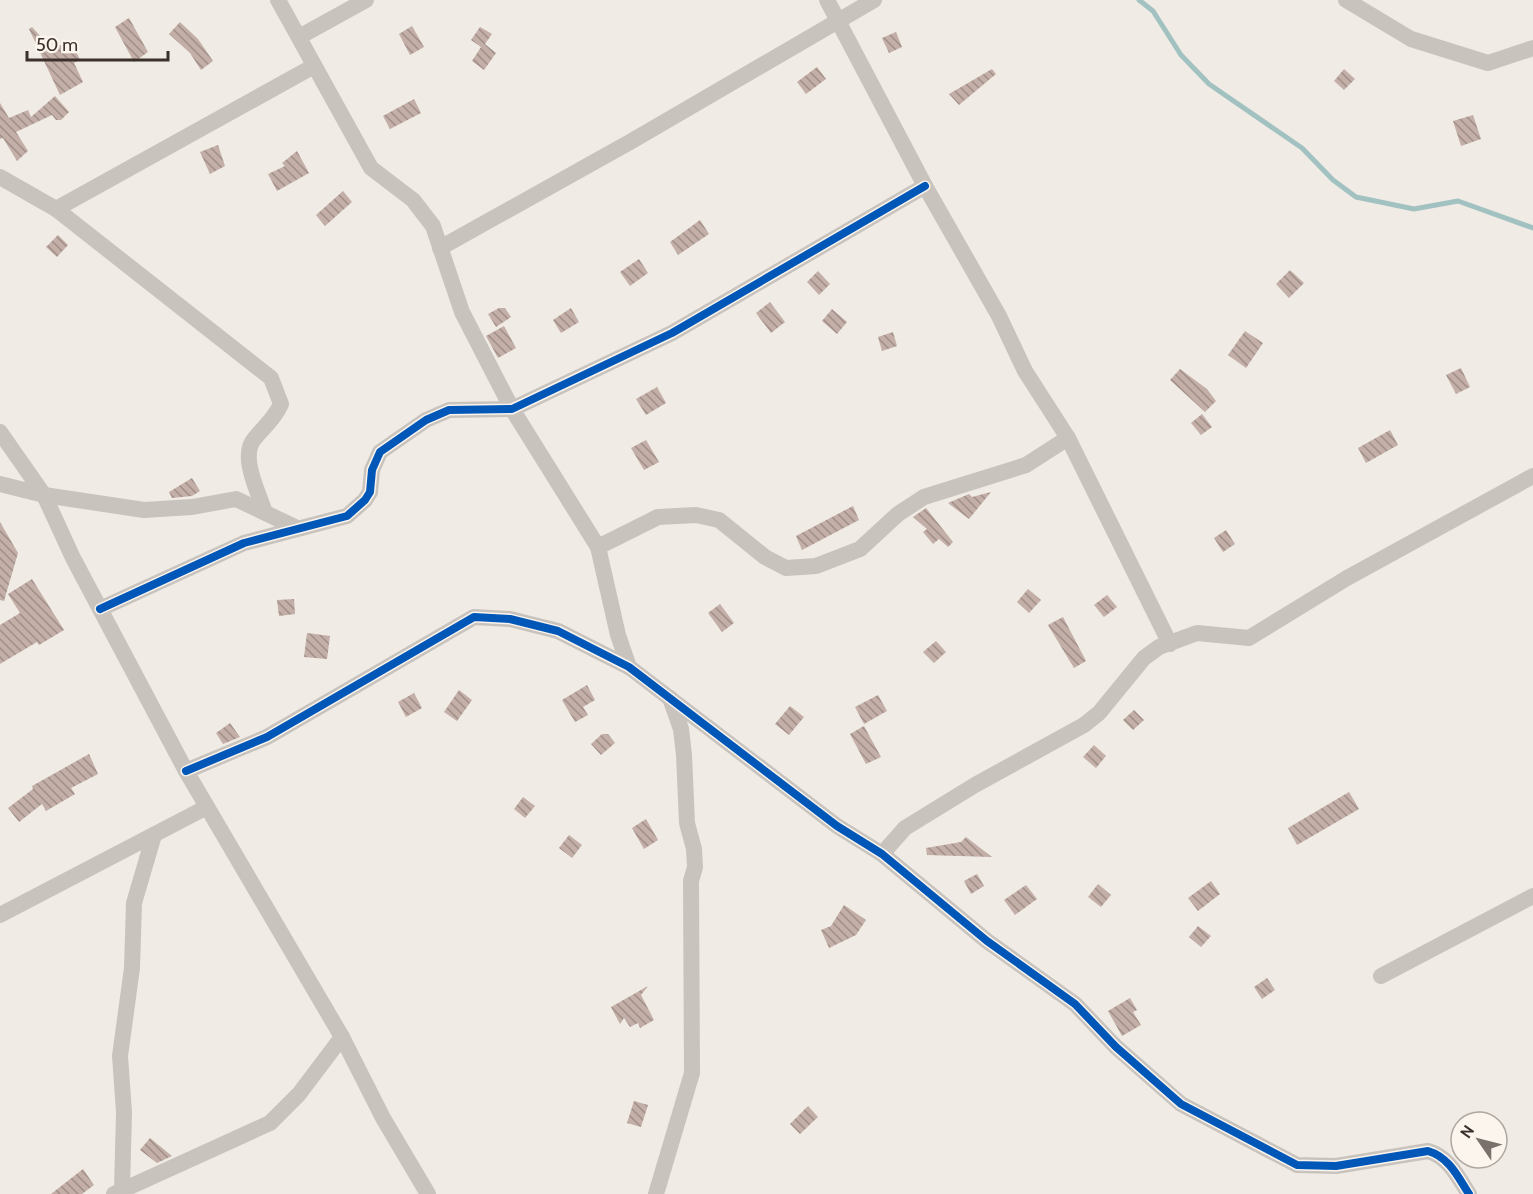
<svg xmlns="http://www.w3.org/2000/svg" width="1533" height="1194" font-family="Cabin,sans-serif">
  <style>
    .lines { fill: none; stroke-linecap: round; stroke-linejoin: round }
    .stream { stroke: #a1c2c1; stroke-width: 5 }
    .building { fill: url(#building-back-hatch) }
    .minor { stroke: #c9c3be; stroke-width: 16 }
    .cycleway-casing { stroke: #fbf5ee; stroke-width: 11 }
    .cycleway { stroke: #0057b8; stroke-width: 8 }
  </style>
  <defs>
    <pattern id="building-back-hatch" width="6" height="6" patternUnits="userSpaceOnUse" patternTransform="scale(1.5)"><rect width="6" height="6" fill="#c3afa7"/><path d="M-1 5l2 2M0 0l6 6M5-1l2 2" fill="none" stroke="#a08f88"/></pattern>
  </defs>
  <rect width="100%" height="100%" fill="#f0ebe5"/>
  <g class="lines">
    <!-- stream -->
    <path class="stream" d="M1139,0L1153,11L1181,55L1209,84L1302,148L1333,180L1356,197L1414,209L1458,201L1533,228"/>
  </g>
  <!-- building -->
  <g class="building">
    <path d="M129,18L148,52L134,62L115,27Z"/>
    <path d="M180,22L198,39L213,61L201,70L190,53L169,34Z"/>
    <path d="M412,26L424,47L410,55L399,34Z"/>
    <path d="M32,27L52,49L71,40L80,60L74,63L83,82L60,95L29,29Z"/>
    <path d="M480,27L492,34L485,44L496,53L484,70L472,61L481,47L471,40Z"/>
    <path d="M896,32L902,47L889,53L882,38Z"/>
    <path d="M817,67L826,79L806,94L797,82Z"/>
    <path d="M992,69L996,74L959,105L949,94Z"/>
    <path d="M1344,69L1355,79L1344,90L1334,81Z"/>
    <path d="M55,96L69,112L61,120H56L52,115L16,132L28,151L17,161L3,138L0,139V103L9,118L28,110L31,117Z"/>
    <path d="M414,99L421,113L390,129L383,116Z"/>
    <path d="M1473,115L1481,139L1461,146L1453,121Z"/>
    <path d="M218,145L225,166L210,174L200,152Z"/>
    <path d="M297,151L309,173L277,191L268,174L285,166L282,163Z"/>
    <path d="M343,191L352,202L325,226L316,215Z"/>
    <path d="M700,220L709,234L678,255L670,242Z"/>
    <path d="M58,235L68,245L57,257L46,247Z"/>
    <path d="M639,259L648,273L630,286L620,272Z"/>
    <path d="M1290,270L1304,283L1289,298L1276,284Z"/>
    <path d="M818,271L830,284L819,295L807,282Z"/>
    <path d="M770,302L785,322L771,333L756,313Z"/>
    <path d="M499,308H505L511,317L496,327L488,314Z"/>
    <path d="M571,308L579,322L561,333L553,320Z"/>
    <path d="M832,309L847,322L837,334L822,321Z"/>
    <path d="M504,326L516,348L498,358L486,336Z"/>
    <path d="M1245,331L1263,343L1246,368L1228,355Z"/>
    <path d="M893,332L897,346L882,351L878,337Z"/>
    <path d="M1461,368L1470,387L1456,394L1446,375Z"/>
    <path d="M1180,369L1207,389L1216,401L1205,412L1170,380Z"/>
    <path d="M657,387L666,403L646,415L636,399Z"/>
    <path d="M1202,414L1212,427L1201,435L1191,423Z"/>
    <path d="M1390,430L1398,445L1366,463L1358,448Z"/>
    <path d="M646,440L659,462L644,470L631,448Z"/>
    <path d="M192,478L200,491L192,496L172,498L169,492Z"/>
    <path d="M991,492L969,519L948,503L969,494L972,497Z"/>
    <path d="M853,506L859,520L802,550L796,536Z"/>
    <path d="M926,508L953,542L948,547L939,539L933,544L923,532L927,529L913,517Z"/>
    <path d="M0,522L18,553L4,601L0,600Z"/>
    <path d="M1226,530L1235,544L1223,552L1214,538Z"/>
    <path d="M32,579L64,630L39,645L37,642L0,664V625L20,613L8,594Z"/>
    <path d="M1028,589L1041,600L1029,613L1017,602Z"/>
    <path d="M1107,595L1117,607L1104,617L1094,605Z"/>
    <path d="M294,599L295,614L279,616L277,600Z"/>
    <path d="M720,604L734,623L722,632L708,613Z"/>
    <path d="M1063,617L1086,661L1074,668L1048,625Z"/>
    <path d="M307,633L330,636L327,659L304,657Z"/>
    <path d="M936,641L946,652L934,663L923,652Z"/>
    <path d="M587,685L595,700L583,707L588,715L575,722L562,700Z"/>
    <path d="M459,690L472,700L457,721L444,712Z"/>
    <path d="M414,693L422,708L406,717L398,702Z"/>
    <path d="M878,695L887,711L864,724L855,707Z"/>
    <path d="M790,706L804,717L789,735L775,724Z"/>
    <path d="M1134,710L1144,720L1133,730L1123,720Z"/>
    <path d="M230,723L240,737L223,744L216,733Z"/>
    <path d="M864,726L881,757L866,764L850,734Z"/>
    <path d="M602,734H608L615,743L601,755L591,744Z"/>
    <path d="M1094,745L1106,756L1096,768L1083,757Z"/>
    <path d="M89,754L98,774L71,788L75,794L46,811L42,804L19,822L8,808L33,789L32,786Z"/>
    <path d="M1349,792L1359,809L1297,845L1288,828Z"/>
    <path d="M523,797L535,806L525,818L514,809Z"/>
    <path d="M646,819L658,840L644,849L632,828Z"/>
    <path d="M569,835L582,845L572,858L559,848Z"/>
    <path d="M966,837L992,857L927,855L926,848L961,842Z"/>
    <path d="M977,874L984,886L971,894L964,881Z"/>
    <path d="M1211,881L1220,894L1198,911L1188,898Z"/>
    <path d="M1098,884L1111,895L1101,907L1088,897Z"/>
    <path d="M1026,885L1037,899L1015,915L1004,900Z"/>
    <path d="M844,905L866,920L856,935L829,948L821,930L831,926Z"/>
    <path d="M1198,926L1211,936L1201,947L1189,937Z"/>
    <path d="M1267,978L1275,990L1262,999L1254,987Z"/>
    <path d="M648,986L641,995L654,1020L640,1028L638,1023L630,1027L624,1018L620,1024L611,1007Z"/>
    <path d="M1130,998L1137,1010L1133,1012L1141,1025L1122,1036L1108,1011Z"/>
    <path d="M634,1101L648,1105L641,1127L627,1123Z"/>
    <path d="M808,1106L818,1117L800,1134L790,1124Z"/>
    <path d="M150,1138L172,1156L157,1163L140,1150Z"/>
    <path d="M83,1169L94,1185L82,1194H51Z"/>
  </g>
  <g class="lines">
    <!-- minor -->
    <g class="minor">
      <path d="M278,0L371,168L413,200L433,226L462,312L512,409L598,547L618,635L629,667"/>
      <path d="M827,0L925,186L999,316L1025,371L1068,438L1170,644"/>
      <path d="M1346,0L1411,39L1488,63L1533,48"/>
      <path d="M299,37L366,0"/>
      <path d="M0,177L56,209L271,378L281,404C275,418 264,427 255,438C239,455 258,491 264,510"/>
      <path d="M56,209L314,66"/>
      <path d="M440,248L630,142L874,0"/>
      <path d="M0,432L44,495L73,558L186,771L342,1037L383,1118L428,1194"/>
      <path d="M0,484L44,495L144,510L192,507L236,499L297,528"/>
      <path d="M598,547L658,517L696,515L719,520L765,557L786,568L816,566L860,549L898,514L924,497L1026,465L1068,438"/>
      <path d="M100,609L244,543L347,516L365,500L370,492L372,470L380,452L426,420L449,410L512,409L672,333L925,186"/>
      <path d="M186,771L267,737L474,617L510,619L558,631L629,667L837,826L882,854L987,941L1075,1004L1116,1047L1181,1104L1297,1165L1336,1166L1428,1151C1449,1157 1458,1177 1469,1194"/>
      <path d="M882,854L905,828L975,785L1084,725L1099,713L1144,658L1159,647L1197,633L1249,638L1347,578L1533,476"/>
      <path d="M0,915L207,807"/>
      <path d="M1381,976L1533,896"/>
      <path d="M122,1190L124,1112L120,1056L132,968L134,903L154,835"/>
      <path d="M114,1194L270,1123L299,1094L342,1037"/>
      <path d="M656,1194L692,1073L691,881L695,867L694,849L687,823L684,755L681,729L670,698"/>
    </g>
    <!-- cycleway casing -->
    <g class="cycleway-casing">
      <g id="cycleway">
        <path d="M100,609L244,543L347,516L365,500L370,492L372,470L380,452L426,420L449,410L512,409L672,333L925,186"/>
        <path d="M186,771L267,737L474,617L510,619L558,631L629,667L837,826L882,854L987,941L1075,1004L1116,1047L1181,1104L1297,1165L1336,1166L1428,1151C1449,1157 1458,1177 1469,1194"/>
      </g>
    </g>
    <!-- cycleway -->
    <use href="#cycleway" class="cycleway"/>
  </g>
  <!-- north arrow -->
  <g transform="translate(1479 1140) rotate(305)"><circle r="28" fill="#fbf5ee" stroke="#aea6a0" stroke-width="1.5"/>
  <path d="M0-4.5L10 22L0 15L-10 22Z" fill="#7a716c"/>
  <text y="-9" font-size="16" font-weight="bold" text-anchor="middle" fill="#3b302b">N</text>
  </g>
  <!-- scale -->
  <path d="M27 51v9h141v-9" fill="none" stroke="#3b302b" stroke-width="3"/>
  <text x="36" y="51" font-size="18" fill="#3b302b" stroke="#fbf5ee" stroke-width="4.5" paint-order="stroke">50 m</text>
</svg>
